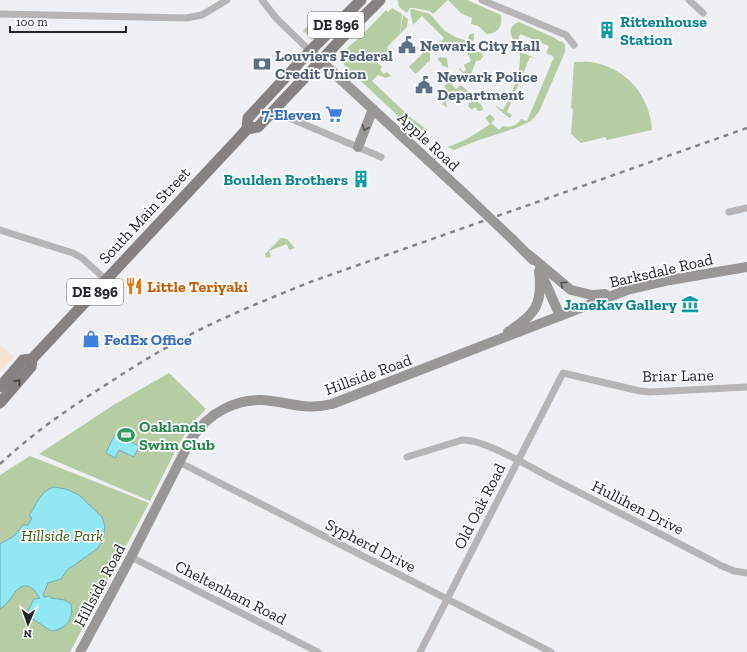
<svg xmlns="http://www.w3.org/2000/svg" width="747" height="652" font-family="'Zilla Slab',serif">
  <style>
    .education { fill: #f6e2d3 }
    .green { fill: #b6cca3 }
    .water { fill: #91e7f4; stroke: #70adb6 }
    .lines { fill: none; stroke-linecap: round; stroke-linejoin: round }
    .street { stroke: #b6b4b4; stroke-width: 7 }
    .secondary { stroke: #9a9797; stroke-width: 10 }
    .primary { stroke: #868282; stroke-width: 11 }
    .rail { stroke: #848587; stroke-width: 2.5; stroke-dasharray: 5 5; stroke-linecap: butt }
    .secondary-bridge { stroke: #9a9797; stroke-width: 10 }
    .oneway { stroke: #535353 }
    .oneway2 { stroke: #414142 }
    .labels { text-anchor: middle; stroke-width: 3.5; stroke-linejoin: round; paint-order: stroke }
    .shield { fill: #fdfdff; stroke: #656667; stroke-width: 1 }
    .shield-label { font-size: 15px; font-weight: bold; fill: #242526 }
    .culture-label { font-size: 16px; font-weight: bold; fill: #0d838f; stroke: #fdfdff; text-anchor: end }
    .service-label { font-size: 16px; font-weight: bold; fill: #4e5e75; stroke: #fdfdff; text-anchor: start }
    .shop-label { font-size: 16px; font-weight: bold; fill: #366cbe; stroke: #fdfdff; text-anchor: end }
    .street-label { font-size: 16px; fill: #242526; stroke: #fdfdff }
    .food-label { font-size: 16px; font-weight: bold; fill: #c56008; stroke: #fdfdff; text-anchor: start }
    .leisure-label { font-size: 16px; font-weight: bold; fill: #27864d; stroke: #fdfdff; text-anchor: start }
    .park-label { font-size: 16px; font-style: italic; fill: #3a5c04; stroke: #fdfdff }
  </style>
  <rect width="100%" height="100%" fill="#eff0f4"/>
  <!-- education -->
  <path class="education" d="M0,345L14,357L0,372Z"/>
  <!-- green -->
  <g class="green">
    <path d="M398,0H467L501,15C503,25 498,34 487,34L478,26L471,24L472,18L462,14L448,0L433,14L430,11L413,8H410L407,13L399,7Z"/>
    <path d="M392,8L402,14L400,34L387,47L393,54L390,57L385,52L376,61L382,67L380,70L384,74L387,72L391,76L386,78L378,75L372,81L411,118L429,131L412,133L398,116L345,66L341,58L344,51L361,36L386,10L388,12Z"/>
    <path d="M412,9L430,14L445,31L455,37L468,41L469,35L473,33L474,35V39L470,43H457L454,44L451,43L449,48L448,47L445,49L442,47L440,50L436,46L444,38L422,16L413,25L410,10Z"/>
    <path d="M328,11L333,15L326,22L321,18Z"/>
    <path d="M403,15L408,19L407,27L400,34Z"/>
    <path d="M319,19L324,24L315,34L309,35L303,31L308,25L311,27Z"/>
    <path d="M519,22L555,38L560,42L562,41L565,45V52L539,112L531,121L516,128L479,140L454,150L447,147C463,142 476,134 490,124L485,118L490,114L495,119L491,123L499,130L503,126C511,128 517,125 521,119L527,121L554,57L546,53L549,46L520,34L518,40H514C508,33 510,25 519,22Z"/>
    <path d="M500,42L505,43V47H498V52L491,51V47Z"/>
    <path d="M428,48L430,50V60L416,74L409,67Z"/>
    <path d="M516,50L537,59L530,57L507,112L512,115L511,117L509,118L496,107V106L503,110C513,91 521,74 520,53H514Z"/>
    <path d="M474,51L482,53L483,57L480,60L476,61L470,77L474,80V83H473L459,69L460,68L463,72L466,70L464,65L471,61L467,53Z"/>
    <path d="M440,57L447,58L448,68L441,65L442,64L437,59Z"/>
    <path d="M574,62C582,62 589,61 596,63C628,70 650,97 652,130L607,140L605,137L581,143L571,134L573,109L571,108Z"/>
    <path d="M444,70H449L450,75L449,76L455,81L452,85L456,89L461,85L468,91L465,94L460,90L446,102L447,108L442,104L448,98L445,94L448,91L444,87L447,83L443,79L446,76L442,72Z"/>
    <path d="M474,98L482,106L483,109L481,111H478L475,107L472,110L468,106L469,103Z"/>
    <path d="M281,238L287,239L295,248L289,250L287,244L269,251L271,257L266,258L265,254Z"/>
    <path d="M169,373L206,409L191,425L180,442L150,501L39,454L115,404Z"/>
    <path d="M30,456L149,503L70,652H0V475Z"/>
  </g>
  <!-- water -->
  <g class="water">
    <path d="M115,434L139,446L134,457L119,450L115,458L106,453Z"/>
    <path d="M54,487L66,489L79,495L102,517L105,527L103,540L97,549L67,570L61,579L48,583L43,595L44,597L49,596L51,598L65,600L71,604C74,620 66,629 51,631L33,619L25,617L34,599L40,598C37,595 35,590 32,588C22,582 16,590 11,598C8,602 4,606 0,609V544L14,536L24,524L27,526L32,518L29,516C37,504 40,491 54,487Z"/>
  </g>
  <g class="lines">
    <!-- street -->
    <g class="street">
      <path d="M262,0L276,18L310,51"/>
      <path d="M482,0L566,35L574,45"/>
      <path d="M689,0L703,13"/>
      <path d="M0,14L186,18L202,15L227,0"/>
      <path d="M273,111L381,157"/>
      <path d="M729,212L747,208"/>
      <path d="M0,230L73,253L82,258L106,280"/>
      <path d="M407,457L462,440C484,439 530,467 551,478C608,507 665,536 722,566L734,571L747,573"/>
      <path d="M179,462L551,652"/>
      <path d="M131,557L318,652"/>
      <path d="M420,652L563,373L640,391L650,392L747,387"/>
    </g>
    <!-- secondary -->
    <g class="secondary">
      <path d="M310,51L471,200"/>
      <path d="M358,147L373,109"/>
      <path d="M512,239L533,260"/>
      <path d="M529,255L571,290L592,295L605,294"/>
      <path d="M542,275L560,316"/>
      <path d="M508,332C536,314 543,304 539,271"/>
      <path d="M80,652L131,557L190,441C207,413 238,396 271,401C295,404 307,410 332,404L627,290L670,280L747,267"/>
    </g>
    <!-- primary -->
    <g class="primary">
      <path d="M247,129L258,127L344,36L380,0"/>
      <path d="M0,387L23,360L32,359L237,140L247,129L248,118L310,51L361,0"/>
      <path d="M0,403L31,367L32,359"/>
    </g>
    <!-- rail -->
    <path class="rail" d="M0,464C35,431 75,404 115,379C142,361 170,345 199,330C236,312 275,296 313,281L747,128"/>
    <!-- secondary-bridge -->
    <path class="secondary-bridge" d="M471,200L512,239"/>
  </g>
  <!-- one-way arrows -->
  <defs><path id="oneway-chevron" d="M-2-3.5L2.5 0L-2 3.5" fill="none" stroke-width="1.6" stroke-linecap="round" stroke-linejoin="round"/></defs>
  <g class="oneway">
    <use href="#oneway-chevron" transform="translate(365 128) rotate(112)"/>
    <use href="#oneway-chevron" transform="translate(563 284) rotate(-141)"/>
  </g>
  <use class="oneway2" href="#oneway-chevron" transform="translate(18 382) rotate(-49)"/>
  <!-- icons -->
  <defs>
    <g id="building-bare" transform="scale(1.38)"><path d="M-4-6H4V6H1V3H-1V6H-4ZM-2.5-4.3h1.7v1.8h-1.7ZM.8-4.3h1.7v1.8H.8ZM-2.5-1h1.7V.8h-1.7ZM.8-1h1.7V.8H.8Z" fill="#0f9aa8" stroke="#fdfdff" stroke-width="2.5" paint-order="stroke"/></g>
    <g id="civic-bare" transform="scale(1.38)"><path d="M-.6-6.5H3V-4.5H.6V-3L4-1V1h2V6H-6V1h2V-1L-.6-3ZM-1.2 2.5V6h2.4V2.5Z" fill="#5c6f8a" stroke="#fdfdff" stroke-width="2.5" paint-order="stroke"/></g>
    <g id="bank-bare" transform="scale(1.38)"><path d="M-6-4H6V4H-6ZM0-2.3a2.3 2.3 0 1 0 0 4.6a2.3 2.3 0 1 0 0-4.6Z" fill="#5c6f8a" stroke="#fdfdff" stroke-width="2.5" paint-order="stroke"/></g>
    <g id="supermarket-bare" transform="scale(1.38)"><path d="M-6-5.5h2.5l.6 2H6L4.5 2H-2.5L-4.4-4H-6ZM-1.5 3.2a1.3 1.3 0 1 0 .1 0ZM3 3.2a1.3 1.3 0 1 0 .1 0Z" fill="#3f7fe0" stroke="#fdfdff" stroke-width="2.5" paint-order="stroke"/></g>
    <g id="restaurant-bare" transform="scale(1.38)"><path d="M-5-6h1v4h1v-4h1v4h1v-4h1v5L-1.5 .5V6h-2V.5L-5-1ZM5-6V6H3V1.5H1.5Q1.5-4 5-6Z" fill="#e8710a" stroke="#fdfdff" stroke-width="2.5" paint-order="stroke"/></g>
    <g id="museum-bare" transform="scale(1.38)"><path d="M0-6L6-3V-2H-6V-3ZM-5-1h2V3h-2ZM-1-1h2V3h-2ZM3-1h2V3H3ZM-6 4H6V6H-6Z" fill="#0f9aa8" stroke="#fdfdff" stroke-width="2.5" paint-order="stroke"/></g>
    <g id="shop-bare" transform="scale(1.38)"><path d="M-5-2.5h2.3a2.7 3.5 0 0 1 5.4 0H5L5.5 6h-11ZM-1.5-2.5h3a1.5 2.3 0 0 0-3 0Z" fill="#3f7fe0" stroke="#fdfdff" stroke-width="2.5" paint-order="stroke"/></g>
    <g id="stadium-bare" transform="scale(1.38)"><path d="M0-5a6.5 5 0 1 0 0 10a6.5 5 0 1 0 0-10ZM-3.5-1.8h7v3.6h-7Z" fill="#2e9e5b" stroke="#fdfdff" stroke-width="2.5" paint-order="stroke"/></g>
  </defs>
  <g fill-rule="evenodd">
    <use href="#building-bare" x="607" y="30"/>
    <use href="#civic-bare" x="407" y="45"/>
    <use href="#bank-bare" x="262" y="64"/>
    <use href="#civic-bare" x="424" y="85"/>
    <use href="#supermarket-bare" x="334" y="114"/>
    <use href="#building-bare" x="361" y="179"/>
    <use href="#restaurant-bare" x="134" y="286"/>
    <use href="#museum-bare" x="690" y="304"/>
    <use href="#shop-bare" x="91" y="339"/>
    <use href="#stadium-bare" x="126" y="435"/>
  </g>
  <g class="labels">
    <!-- shield labels -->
    <g class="shield">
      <rect x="308" y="12" width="56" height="26" rx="3"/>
      <rect x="67" y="279" width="56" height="26" rx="3"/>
    </g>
    <g class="shield-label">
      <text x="336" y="30">DE 896</text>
      <text x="95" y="297">DE 896</text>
    </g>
    <!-- culture labels -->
    <g class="culture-label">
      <text x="620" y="27" text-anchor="start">Rittenhouse<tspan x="620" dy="18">Station</tspan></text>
      <text x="348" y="185">Boulden Brothers</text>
      <text x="677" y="310">JaneKav Gallery</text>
    </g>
    <!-- service labels -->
    <g class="service-label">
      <text x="420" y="51">Newark City Hall</text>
      <text x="275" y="61">Louviers Federal<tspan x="275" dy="18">Credit Union</tspan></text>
      <text x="437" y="82">Newark Police<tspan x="437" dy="18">Department</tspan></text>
    </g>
    <!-- shop labels -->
    <g class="shop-label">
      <text x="321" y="120">7-Eleven</text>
      <text x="104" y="345" text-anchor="start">FedEx Office</text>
    </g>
    <!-- street labels -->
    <g class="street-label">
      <text transform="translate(429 141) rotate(43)" y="6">Apple Road</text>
      <text transform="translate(144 215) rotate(-47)" y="6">South Main Street</text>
      <text transform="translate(661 270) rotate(-13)" y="6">Barksdale Road</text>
      <text transform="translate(368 374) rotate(-20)" y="6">Hillside Road</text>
      <text transform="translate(678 375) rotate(-1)" y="6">Briar Lane</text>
      <text transform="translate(479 506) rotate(-63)" y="6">Old Oak Road</text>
      <text transform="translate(638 507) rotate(27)" y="6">Hullihen Drive</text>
      <text transform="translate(371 545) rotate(27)" y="6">Sypherd Drive</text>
      <text transform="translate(99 585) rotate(-62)" y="6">Hillside Road</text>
      <text transform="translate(231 592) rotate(27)" y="6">Cheltenham Road</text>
    </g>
    <!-- food labels -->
    <g class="food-label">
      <text x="147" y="292">Little Teriyaki</text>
    </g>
    <!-- leisure labels -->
    <g class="leisure-label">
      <text x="139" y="432">Oaklands<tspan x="139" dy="18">Swim Club</tspan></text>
    </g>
    <!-- park labels -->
    <g class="park-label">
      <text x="62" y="541">Hillside Park</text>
    </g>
  </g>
  <!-- north arrow -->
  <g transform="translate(28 624) rotate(182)" stroke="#fdfdff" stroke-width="3" paint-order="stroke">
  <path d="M0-3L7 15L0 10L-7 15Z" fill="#242526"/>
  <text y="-6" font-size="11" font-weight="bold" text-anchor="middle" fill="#242526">N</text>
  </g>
  <!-- scale -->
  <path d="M10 26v6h116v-6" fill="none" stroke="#242526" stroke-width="2"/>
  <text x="16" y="26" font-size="12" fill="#242526" stroke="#fdfdff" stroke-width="3" paint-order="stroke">100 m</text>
</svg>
